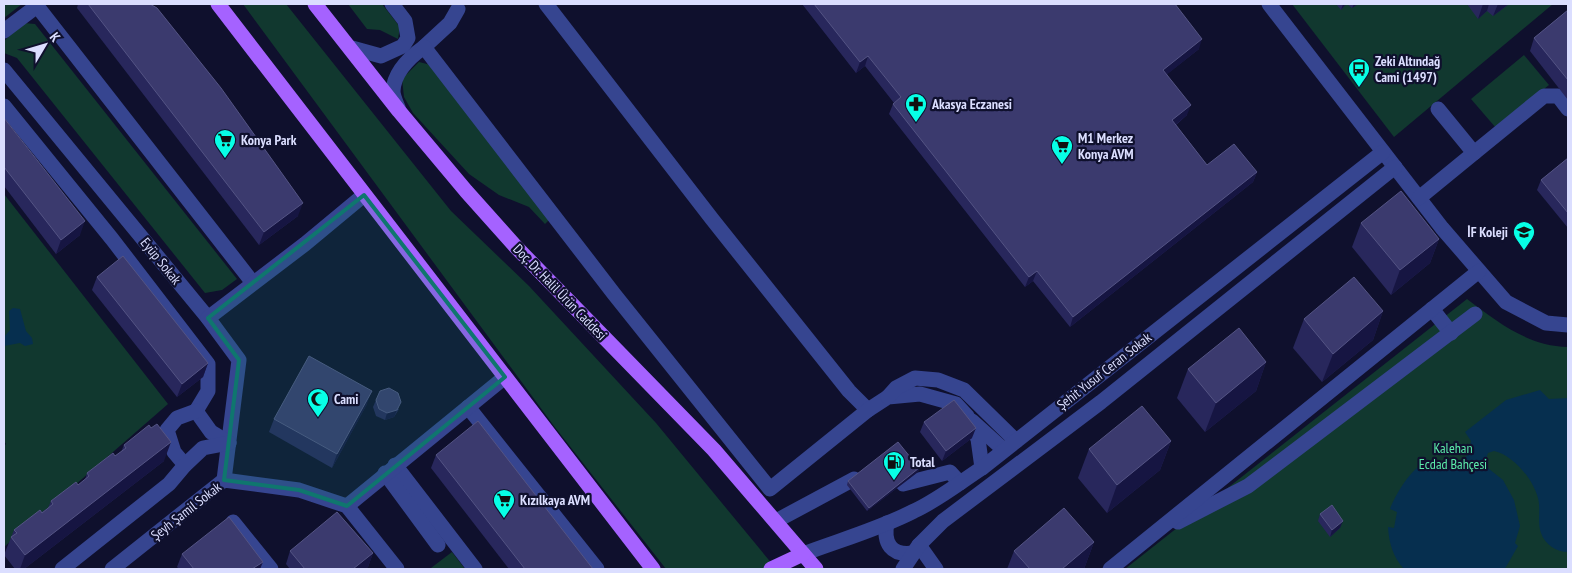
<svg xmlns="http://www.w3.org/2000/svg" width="1572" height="573" font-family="'PT Sans Narrow',sans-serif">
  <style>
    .green { fill: #11382f }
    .water { fill: #062f4f }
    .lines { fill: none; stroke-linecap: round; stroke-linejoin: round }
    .minor { stroke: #364590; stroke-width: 15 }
    .major { stroke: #a562ff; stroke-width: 15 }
    .wall { fill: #28275c }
    .shaded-wall { fill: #161542 }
    .building { fill: #3b3a6e; stroke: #545484 }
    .marked { fill: #0f766e; fill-opacity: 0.2; stroke: #0f766e; stroke-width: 4; stroke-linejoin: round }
    .labels { text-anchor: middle; stroke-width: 4.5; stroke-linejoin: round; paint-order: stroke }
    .poi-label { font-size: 14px; font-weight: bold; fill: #dbdeff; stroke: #0f102d; text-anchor: start }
    .street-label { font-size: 14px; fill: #dbdeff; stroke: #0f102d }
    .park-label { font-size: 14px; fill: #5cebaa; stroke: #0f102d }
  </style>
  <rect width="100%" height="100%" fill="#0f102d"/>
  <!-- green -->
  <g class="green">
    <path d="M4,4H22L4,18Z"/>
    <path d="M243,4H286L451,211L529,286L656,423L773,565L763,569H666L554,426Z"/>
    <path d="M348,4H382L400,27L398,39L380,30L367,29Z"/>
    <path d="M1292,4H1553L1394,137Z"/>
    <path d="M24,23L35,24L237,279L222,290L205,293L17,58L4,53V41Z"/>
    <path d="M1524,55L1549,85L1496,128L1471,99Z"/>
    <path d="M419,62L431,65L549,220L545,224L529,207L499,195L469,174L413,113L404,97L402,79Z"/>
    <path d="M4,194L168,404L4,547V446L6,444L4,441Z"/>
    <path d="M1467,299C1498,322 1527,346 1568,347V569H1125Z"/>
    <path d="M452,552L465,569H432L431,568Z"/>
  </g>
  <!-- water -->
  <g class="water">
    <path d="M13,308L20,309L26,331L32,338L33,344L25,346L20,343L4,346V337L10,330L9,311Z"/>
    <path d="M1540,390L1549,399L1568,398V552C1557,552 1545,545 1541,533C1537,523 1541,509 1538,498C1533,479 1513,455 1494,451L1488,453L1484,465L1503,480L1514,500L1520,526L1515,543L1518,546L1506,567L1504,569H1404C1393,557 1389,543 1388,527L1394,528L1397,512L1390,509C1395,495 1415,460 1433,461C1444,461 1448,464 1459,463L1469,454L1471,441L1465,432L1506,400Z"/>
  </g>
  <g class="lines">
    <!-- minor -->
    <g class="minor">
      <path d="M546,4L712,219L849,391L868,410"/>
      <path d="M1269,4L1442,228L1506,302L1546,323L1568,325"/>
      <path d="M4,31L37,6L253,283"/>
      <path d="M424,47L450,23L458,9"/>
      <path d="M352,48L381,56L403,46L408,38L405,21L392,4"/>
      <path d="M4,70L208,318L239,360L224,480"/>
      <path d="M4,106L112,239L208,364V391L196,411L211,432L229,443"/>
      <path d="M399,110C397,104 393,97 393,91C394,72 410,57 424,47L614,294L770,489L868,410L888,397L920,394L956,404L967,416L978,439L982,468"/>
      <path d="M1474,153L1544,96H1558L1568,109"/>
      <path d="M1419,198L1474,153L1438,109"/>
      <path d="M1432,309L1451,333"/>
      <path d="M208,318L305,244L364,195"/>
      <path d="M888,397L896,388L915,378L938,380L964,390L1016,441"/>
      <path d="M468,407L597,569"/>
      <path d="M972,421L1004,450"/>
      <path d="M185,465L174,452L167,430L177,418L196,411"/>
      <path d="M395,465L475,569"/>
      <path d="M385,473L438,545"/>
      <path d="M903,484L950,472L960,483"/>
      <path d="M347,506L505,377"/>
      <path d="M776,521L854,479"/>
      <path d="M233,522L271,569"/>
      <path d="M1178,522L1248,486L1475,314"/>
      <path d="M887,523C883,543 891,556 913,553"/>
      <path d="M919,545L936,569"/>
      <path d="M803,554C840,540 879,529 914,511C938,500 959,483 982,468L1383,152"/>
      <path d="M62,569L169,484L185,465L203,448L229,443"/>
      <path d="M112,569L224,480L299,490L347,506L397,569"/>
      <path d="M903,569L919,545L943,521L1101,402L1395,167"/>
      <path d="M1110,569L1479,271"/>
    </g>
    <!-- major -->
    <g class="major">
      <path d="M218,4L653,569"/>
      <path d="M315,4L399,111L466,191L516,247L714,450L816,569"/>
      <path d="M771,569L803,554"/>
    </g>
  </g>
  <!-- wall -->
  <g class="wall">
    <path d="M78,4H150L298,216L259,245L77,8Z"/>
    <path d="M802,4H1175L1199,49L1167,74L1187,115L1176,125L1207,165L1257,172L1253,182L1070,327L1033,281L1025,287L889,114L893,104L894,103L865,66L856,73Z"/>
    <path d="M1336,4H1346L1341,10Z"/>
    <path d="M1347,4H1358L1352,8Z"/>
    <path d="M1467,4H1509L1493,16L1487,11L1478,19Z"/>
    <path d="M1568,10V100L1530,51L1534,38Z"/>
    <path d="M4,118L80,235L56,254L4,186Z"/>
    <path d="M1568,158V228L1537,190L1541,180Z"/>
    <path d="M1361,223L1439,239L1430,263L1391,295L1352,247Z"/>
    <path d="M97,277L208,363L203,377L177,397L92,290Z"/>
    <path d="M1383,311L1373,340L1322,382L1293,348L1304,319Z"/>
    <path d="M1266,362L1256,391L1205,432L1177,398L1188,369Z"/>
    <path d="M376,400L399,409L394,417L385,420L376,416L373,407Z"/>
    <path d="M367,404L332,468L269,432L274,419Z"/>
    <path d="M924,422L972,438L942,461L920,432Z"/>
    <path d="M1171,441L1160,470L1107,513L1078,478L1089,449Z"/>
    <path d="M124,445L164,461L24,569H15L4,555L14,530L48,508L51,501L78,485L85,480L87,473L115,456L121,452Z"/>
    <path d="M436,455L593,569H509L431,468Z"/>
    <path d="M919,468L918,472L867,511L847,485L848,481Z"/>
    <path d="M1320,514L1340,528L1330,537L1318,521Z"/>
    <path d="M1094,542L1084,569H1007L1014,551Z"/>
    <path d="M290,551L373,553L368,567L365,569H290L286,564Z"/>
    <path d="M182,554L260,569H179L177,567Z"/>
  </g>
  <!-- shaded-wall -->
  <g class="shaded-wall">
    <path d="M1343,4H1346L1341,10Z"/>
    <path d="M1354,4H1358L1352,8Z"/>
    <path d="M1483,4H1489L1487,11L1478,19Z"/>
    <path d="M1498,4H1509L1493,16Z"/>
    <path d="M1202,39L1199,49L1160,80L1163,70Z"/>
    <path d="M868,56L865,66L856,73L860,62Z"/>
    <path d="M1191,105L1187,115L1168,131L1172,120Z"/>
    <path d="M1257,172L1253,182L1070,327L1073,317Z"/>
    <path d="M303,203L298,216L259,245L264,232Z"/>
    <path d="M85,221L80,235L56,254L61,240Z"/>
    <path d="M1439,239L1430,263L1391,295L1400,270Z"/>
    <path d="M1037,271L1033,281L1025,287L1029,277Z"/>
    <path d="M1383,311L1373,340L1322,382L1333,354Z"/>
    <path d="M1266,362L1256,391L1205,432L1216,403Z"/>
    <path d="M208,363L203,377L177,397L182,384Z"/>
    <path d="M372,391L367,404L332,468L337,454Z"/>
    <path d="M401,402L394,417L385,420L387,413Z"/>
    <path d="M976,428L972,438L942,461L946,451Z"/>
    <path d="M1171,441L1160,470L1107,513L1117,485Z"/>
    <path d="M171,442L164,461L24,569H20L25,555Z"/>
    <path d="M919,468L918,472L867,511L869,508Z"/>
    <path d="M1343,521L1340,528L1330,537L1332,530Z"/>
    <path d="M1094,542L1084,569H1062Z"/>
    <path d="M373,553L368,567L365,569H353Z"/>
    <path d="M263,562L260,569H252Z"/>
  </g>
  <!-- building -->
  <g class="building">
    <path d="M88,4H150L157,8L221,88L303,203L264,232Z"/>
    <path d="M814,4H1175L1202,39L1163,70L1191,105L1172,120L1207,165L1234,144L1257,172L1073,317L1037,271L1029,277L893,104L901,97L868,56L860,62Z"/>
    <path d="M1568,10V80L1534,38Z"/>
    <path d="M4,118L85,221L61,240L4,167Z"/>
    <path d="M1568,158V213L1541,180Z"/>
    <path d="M1401,191L1439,239L1400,270L1361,223Z"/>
    <path d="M123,256L208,363L182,384L97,277Z"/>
    <path d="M1354,277L1383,311L1333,354L1304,319Z"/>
    <path d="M1239,328L1266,362L1216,403L1188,369Z"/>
    <path d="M309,356L372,391L337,454L274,419Z"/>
    <path d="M389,388L398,393L401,402L397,410L387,413L379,409L376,400L380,391Z"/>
    <path d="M954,400L976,428L946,451L924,422Z"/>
    <path d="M1142,406L1171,441L1117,485L1089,449Z"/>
    <path d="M478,421L593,569H525L436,455Z"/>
    <path d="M157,424L171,442L25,555L11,537L17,533L14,530L40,510L42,513L47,509L53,504L51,501L76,482L78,485L89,476L87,473L113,453L115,456L126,448L124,445L149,425L151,428Z"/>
    <path d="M898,442L919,468L869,508L848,481Z"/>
    <path d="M1332,505L1343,521L1332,530L1320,514Z"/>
    <path d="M1064,508L1094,542L1062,569H1030L1014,551Z"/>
    <path d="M337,512L373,553L353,569H305L290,551Z"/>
    <path d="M229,517L263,562L252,569H194L182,554Z"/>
  </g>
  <!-- marked area -->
  <path class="marked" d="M364,195L505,377L347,506L299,490L224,480L239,360L208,318Z"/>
  <!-- icons -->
  <defs>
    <g id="bus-pin" transform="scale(1.125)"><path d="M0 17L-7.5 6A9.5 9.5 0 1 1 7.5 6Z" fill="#07ffe6" stroke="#0f102d"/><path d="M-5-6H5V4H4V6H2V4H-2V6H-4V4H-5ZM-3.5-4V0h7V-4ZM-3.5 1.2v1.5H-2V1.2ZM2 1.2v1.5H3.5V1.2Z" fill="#111"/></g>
    <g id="pharmacy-pin" transform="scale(1.125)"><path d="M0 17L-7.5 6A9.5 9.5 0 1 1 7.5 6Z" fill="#07ffe6" stroke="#0f102d"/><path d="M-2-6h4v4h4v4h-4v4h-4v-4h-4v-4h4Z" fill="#111"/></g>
    <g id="supermarket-pin" transform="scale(1.125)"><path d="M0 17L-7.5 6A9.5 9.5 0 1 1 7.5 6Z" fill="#07ffe6" stroke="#0f102d"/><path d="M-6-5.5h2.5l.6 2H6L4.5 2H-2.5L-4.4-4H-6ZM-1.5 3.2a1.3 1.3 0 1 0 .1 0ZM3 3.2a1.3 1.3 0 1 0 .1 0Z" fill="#111"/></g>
    <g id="school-pin" transform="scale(1.125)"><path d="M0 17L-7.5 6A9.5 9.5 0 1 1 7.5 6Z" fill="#07ffe6" stroke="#0f102d"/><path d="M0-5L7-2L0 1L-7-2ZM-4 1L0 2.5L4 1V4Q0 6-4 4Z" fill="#111"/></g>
    <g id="mosque-pin" transform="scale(1.125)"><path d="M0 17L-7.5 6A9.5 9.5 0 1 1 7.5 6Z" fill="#07ffe6" stroke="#0f102d"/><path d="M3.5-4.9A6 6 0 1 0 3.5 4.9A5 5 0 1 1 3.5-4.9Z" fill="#111"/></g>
    <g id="fuel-pin" transform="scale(1.125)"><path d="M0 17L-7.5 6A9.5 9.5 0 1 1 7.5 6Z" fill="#07ffe6" stroke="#0f102d"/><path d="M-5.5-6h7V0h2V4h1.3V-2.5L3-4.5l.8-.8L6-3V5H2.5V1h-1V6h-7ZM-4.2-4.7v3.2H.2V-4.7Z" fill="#111"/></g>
  </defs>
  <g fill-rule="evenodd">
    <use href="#bus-pin" x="1359" y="69"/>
    <use href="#pharmacy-pin" x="916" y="104"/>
    <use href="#supermarket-pin" x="225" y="140"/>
    <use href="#supermarket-pin" x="1062" y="146"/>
    <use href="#school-pin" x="1524" y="232"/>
    <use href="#mosque-pin" x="318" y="399"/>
    <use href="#fuel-pin" x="894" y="462"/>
    <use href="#supermarket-pin" x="504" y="500"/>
  </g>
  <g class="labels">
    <!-- poi labels -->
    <g class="poi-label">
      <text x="1375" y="66">Zeki Altındağ<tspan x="1375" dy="16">Cami (1497)</tspan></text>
      <text x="932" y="109">Akasya Eczanesi</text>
      <text x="1078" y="143">M1 Merkez<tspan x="1078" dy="16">Konya AVM</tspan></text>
      <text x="241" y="145">Konya Park</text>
      <text x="1508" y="237" text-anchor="end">İF Koleji</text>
      <text x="334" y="404">Cami</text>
      <text x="910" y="467">Total</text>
      <text x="520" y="505">Kızılkaya AVM</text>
    </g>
    <!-- street labels -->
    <g class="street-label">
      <text transform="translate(161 261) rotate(51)" y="5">Eyüp Sokak</text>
      <text transform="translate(560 292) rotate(46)" y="5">Doç. Dr. Halil Ürün Caddesi</text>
      <text transform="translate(1104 371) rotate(-38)" y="5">Şehit Yusuf Ceran Sokak</text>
      <text transform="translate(186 511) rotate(-38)" y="5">Şeyh Şamil Sokak</text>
    </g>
    <!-- park labels -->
    <g class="park-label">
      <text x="1453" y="453">Kalehan<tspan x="1453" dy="16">Ecdad Bahçesi</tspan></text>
    </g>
  </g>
  <!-- border -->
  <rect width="1572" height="573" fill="none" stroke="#dbdeff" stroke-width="10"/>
  <!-- north arrow -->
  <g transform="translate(45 45) rotate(52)" stroke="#0f102d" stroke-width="4" paint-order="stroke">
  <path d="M0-4L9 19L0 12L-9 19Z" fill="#dbdeff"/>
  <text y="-8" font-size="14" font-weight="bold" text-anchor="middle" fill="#dbdeff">K</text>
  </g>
</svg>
